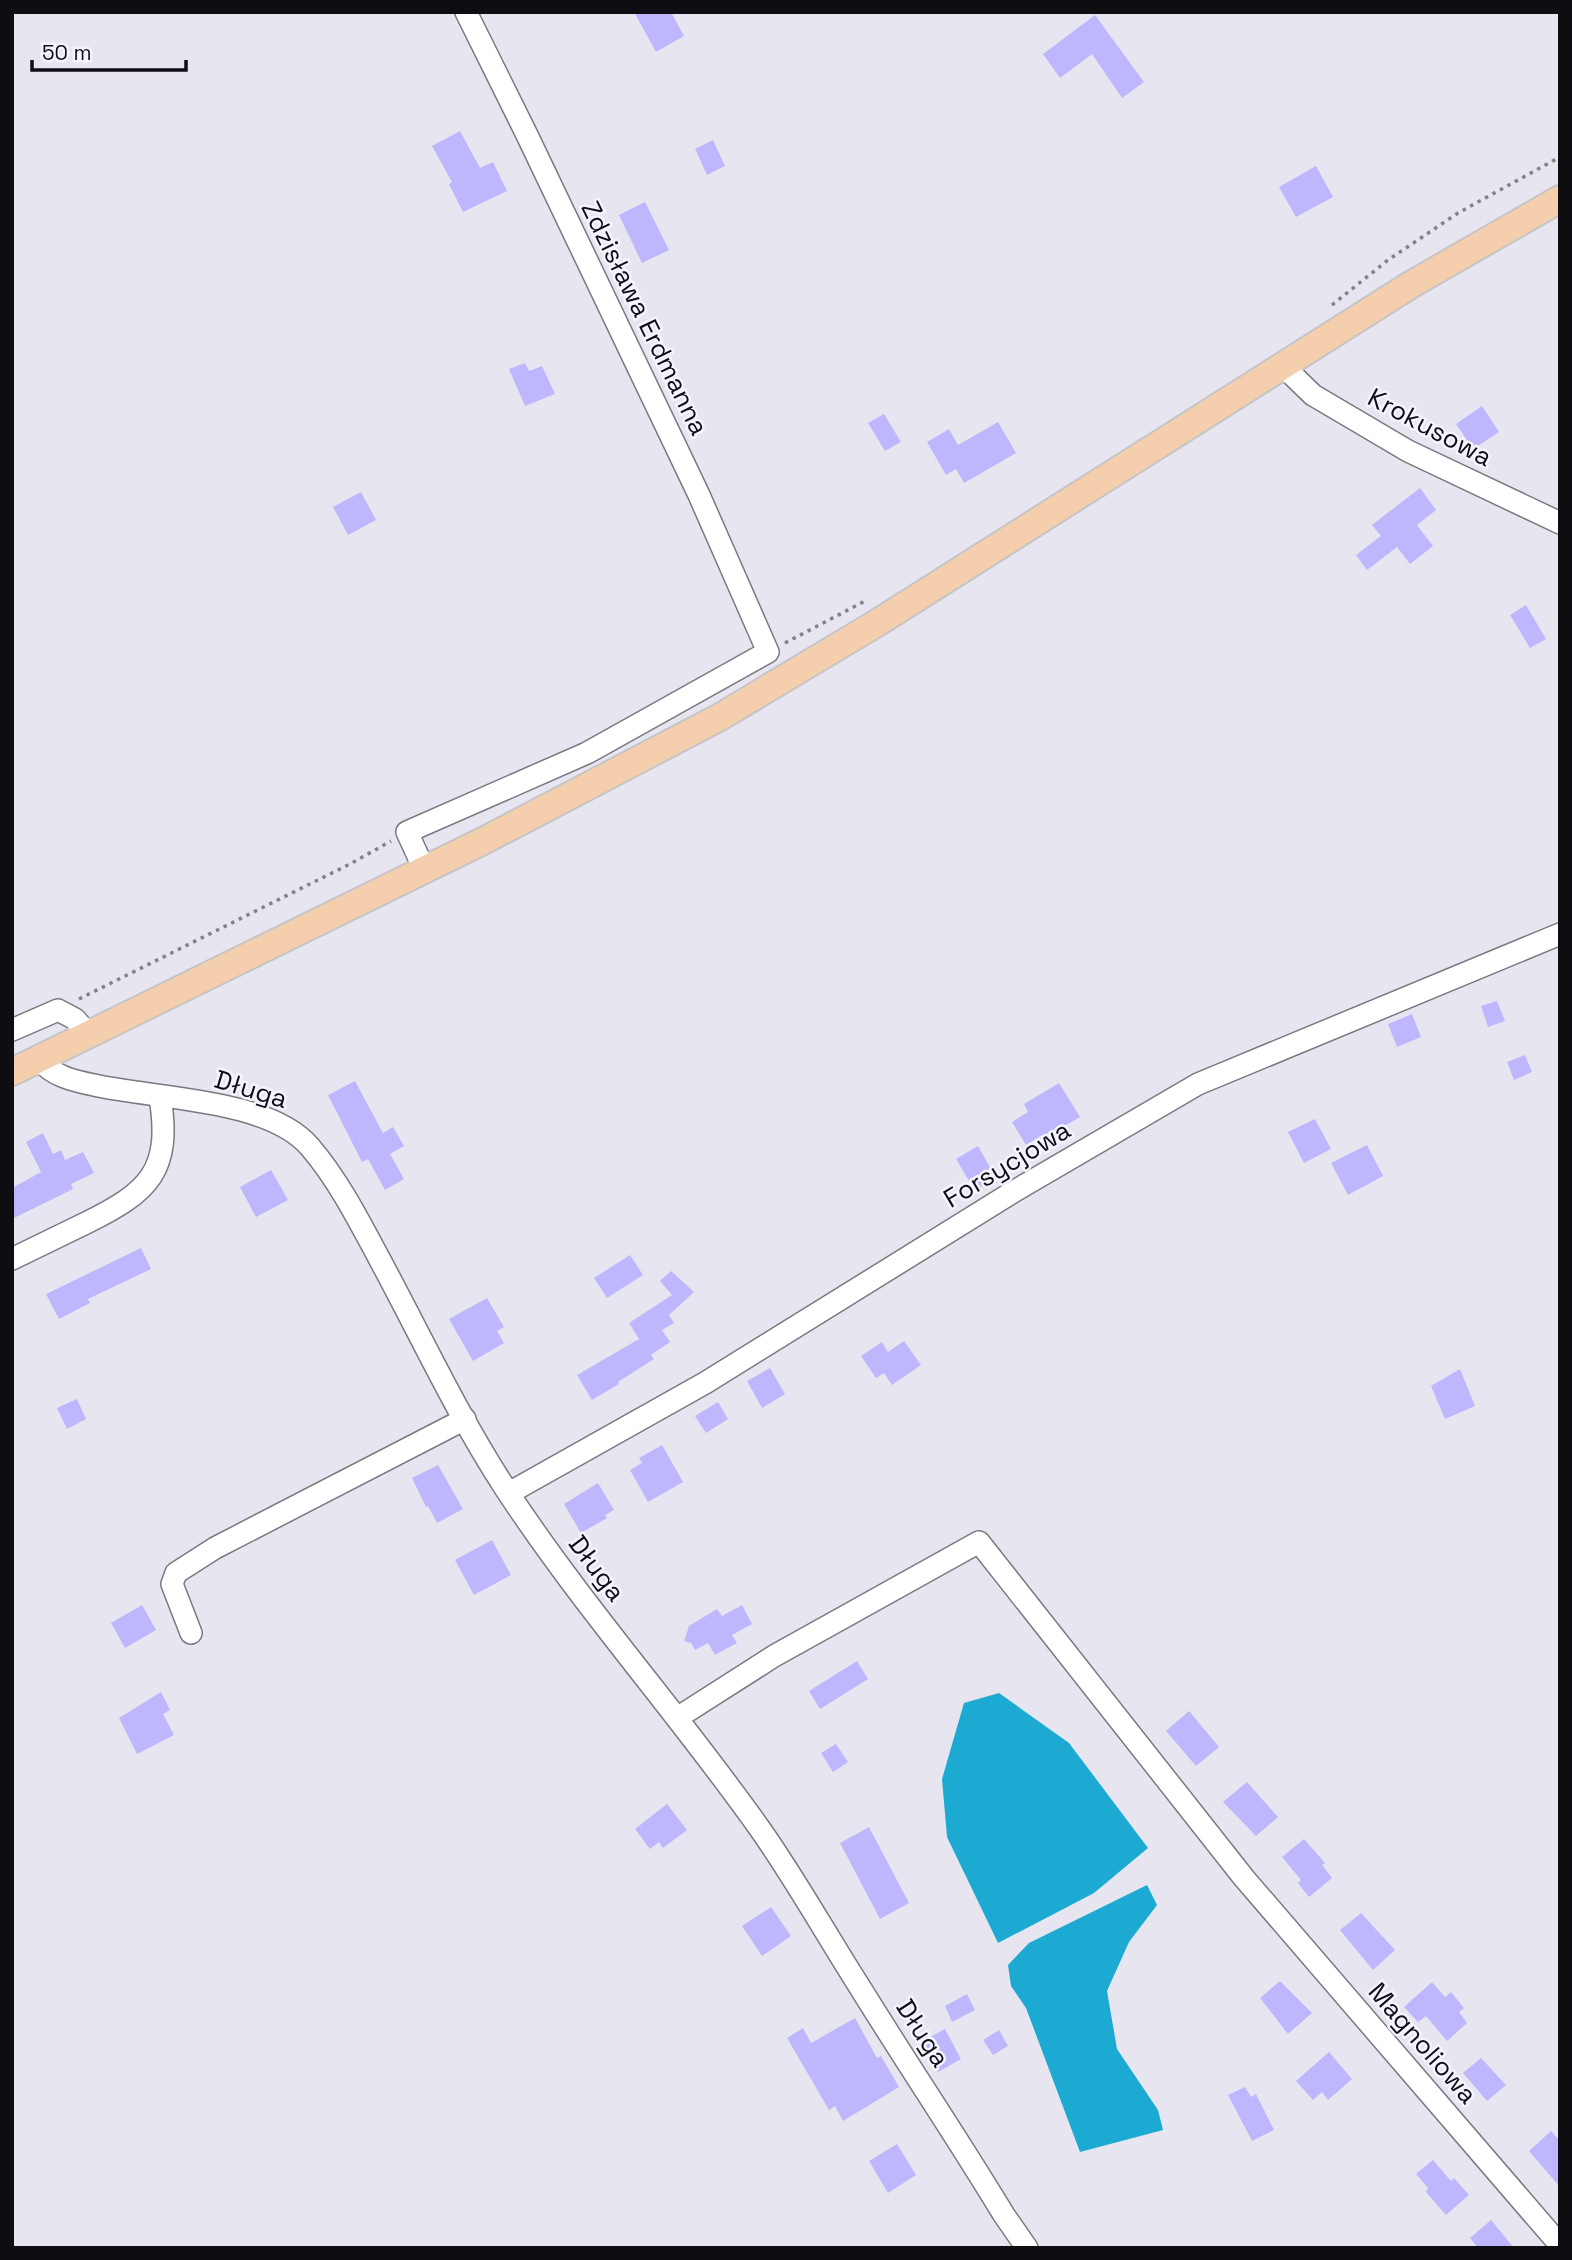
<svg xmlns="http://www.w3.org/2000/svg" width="1572" height="2260" font-family="'Space Grotesk',sans-serif">
  <style>
    .water { fill: #1daad2 }
    .building { fill: #beb7fd }
    .lines { fill: none; stroke-linecap: round; stroke-linejoin: round }
    .minor-casing { stroke: #7a7982; stroke-width: 24 }
    .major-casing { stroke: #c5c5c6; stroke-width: 30 }
    .path { stroke: #828289; stroke-width: 3.5; stroke-dasharray: 3.5 5; stroke-linecap: butt }
    .minor { stroke: #fff; stroke-width: 21 }
    .major { stroke: #f5cfad; stroke-width: 26 }
    .labels { text-anchor: middle; stroke-width: 5; stroke-linejoin: round; paint-order: stroke }
    .street-label { font-size: 26px; fill: #0e0e12; stroke: #f4f4fe }
  </style>
  <rect width="100%" height="100%" fill="#e7e6f0"/>
  <!-- water -->
  <g class="water">
    <path d="M999,1693L1069,1743L1148,1848L1094,1893L998,1943L947,1837L942,1779L964,1703Z"/>
    <path d="M1147,1885L1157,1905L1129,1942L1107,1991L1117,2049L1158,2110L1163,2130L1080,2152L1026,2008L1011,1986L1008,1965L1029,1943Z"/>
  </g>
  <!-- building -->
  <g class="building">
    <path d="M634,12H671L684,36L656,52Z"/>
    <path d="M1095,15L1144,82L1122,98L1092,54L1060,78L1043,54Z"/>
    <path d="M460,131L480,168L493,162L507,191L463,212L449,184L452,182L432,146Z"/>
    <path d="M713,140L725,166L707,175L695,149Z"/>
    <path d="M1316,166L1333,197L1296,217L1279,187Z"/>
    <path d="M645,202L669,250L642,263L619,215Z"/>
    <path d="M525,363L529,371L542,366L555,394L525,406L509,369Z"/>
    <path d="M1482,406L1499,432L1473,449L1456,424Z"/>
    <path d="M884,414L901,442L885,451L868,423Z"/>
    <path d="M998,422L1016,453L964,483L956,469L946,475L927,442L949,429L958,445Z"/>
    <path d="M1420,488L1436,510L1417,525L1433,546L1410,564L1397,547L1367,570L1356,555L1381,536L1372,525Z"/>
    <path d="M361,492L376,520L348,535L333,507Z"/>
    <path d="M1526,605L1546,639L1530,648L1510,615Z"/>
    <path d="M1497,1001L1505,1021L1488,1027L1481,1006Z"/>
    <path d="M1412,1014L1421,1037L1397,1047L1388,1024Z"/>
    <path d="M1525,1055L1532,1072L1514,1080L1507,1062Z"/>
    <path d="M355,1081L383,1133L393,1127L404,1146L390,1154L404,1179L385,1190L368,1159L362,1162L328,1095Z"/>
    <path d="M1059,1083L1080,1117L1044,1138L1042,1135L1026,1145L1012,1122L1028,1112L1024,1104Z"/>
    <path d="M1315,1119L1331,1149L1304,1163L1288,1132Z"/>
    <path d="M43,1133L53,1154L61,1150L65,1160L83,1152L94,1173L71,1184L73,1189L12,1219V1188L41,1172L26,1142Z"/>
    <path d="M1367,1145L1383,1176L1348,1195L1331,1163Z"/>
    <path d="M978,1146L996,1178L975,1191L956,1159Z"/>
    <path d="M271,1170L288,1200L256,1217L240,1187Z"/>
    <path d="M141,1248L151,1269L88,1299L90,1303L59,1319L46,1294Z"/>
    <path d="M630,1255L643,1275L607,1298L594,1278Z"/>
    <path d="M671,1271L694,1292L669,1315L674,1323L662,1330L670,1342L651,1355L654,1359L618,1382L619,1384L592,1400L577,1375L639,1339L629,1323L672,1295L660,1281Z"/>
    <path d="M487,1298L504,1327L497,1331L504,1343L473,1361L449,1319Z"/>
    <path d="M904,1341L921,1365L892,1385L884,1373L876,1378L861,1356L882,1342L888,1352Z"/>
    <path d="M770,1368L785,1394L762,1408L747,1381Z"/>
    <path d="M1460,1369L1475,1406L1445,1419L1431,1386Z"/>
    <path d="M77,1399L86,1419L67,1429L57,1408Z"/>
    <path d="M718,1402L728,1419L706,1433L695,1416Z"/>
    <path d="M662,1445L683,1482L648,1502L630,1470L642,1463L639,1458Z"/>
    <path d="M438,1465L463,1509L437,1523L428,1506L426,1507L412,1478Z"/>
    <path d="M598,1483L614,1510L605,1515L607,1518L581,1533L564,1504Z"/>
    <path d="M492,1540L511,1575L474,1595L455,1560Z"/>
    <path d="M142,1605L156,1630L125,1648L111,1623Z"/>
    <path d="M742,1605L752,1624L732,1635L737,1643L715,1655L708,1643L695,1650L691,1643L684,1641L689,1626L717,1609L722,1616Z"/>
    <path d="M857,1661L868,1679L820,1709L809,1691Z"/>
    <path d="M161,1692L170,1710L163,1714L174,1735L137,1754L119,1718Z"/>
    <path d="M1189,1711L1219,1747L1196,1766L1166,1731Z"/>
    <path d="M836,1744L848,1762L833,1772L821,1753Z"/>
    <path d="M1247,1782L1278,1817L1256,1836L1223,1802Z"/>
    <path d="M667,1804L687,1830L663,1848L659,1842L650,1849L635,1829Z"/>
    <path d="M869,1827L909,1903L880,1919L840,1843Z"/>
    <path d="M1304,1839L1325,1863L1322,1865L1332,1878L1309,1897L1298,1883L1301,1880L1282,1857Z"/>
    <path d="M771,1907L791,1936L762,1956L742,1926Z"/>
    <path d="M1361,1913L1395,1950L1373,1970L1340,1930Z"/>
    <path d="M1280,1981L1312,2013L1288,2034L1260,1998Z"/>
    <path d="M1432,1982L1445,1997L1451,1992L1464,2008L1459,2012L1467,2023L1447,2041L1426,2016L1418,2022L1404,2007Z"/>
    <path d="M967,1994L975,2010L952,2022L945,2006Z"/>
    <path d="M855,2018L877,2058L881,2056L899,2087L843,2121L835,2106L829,2110L787,2038L803,2028L811,2043Z"/>
    <path d="M945,2029L961,2059L938,2072L921,2042Z"/>
    <path d="M999,2030L1008,2046L993,2055L983,2040Z"/>
    <path d="M1329,2052L1352,2079L1328,2100L1322,2092L1313,2100L1296,2081Z"/>
    <path d="M1481,2058L1506,2085L1487,2101L1463,2073Z"/>
    <path d="M1245,2087L1251,2097L1256,2094L1274,2130L1252,2141L1228,2095Z"/>
    <path d="M1551,2131L1560,2141V2187L1529,2151Z"/>
    <path d="M897,2144L916,2175L888,2193L869,2161Z"/>
    <path d="M1433,2160L1451,2181L1454,2178L1469,2195L1446,2215L1426,2192L1428,2188L1416,2174Z"/>
    <path d="M1491,2220L1514,2248H1478L1470,2238Z"/>
  </g>
  <g class="lines">
    <!-- minor casing -->
    <g class="minor-casing">
      <g id="minor">
        <path d="M1283,366L1313,395L1408,451L1560,523"/>
        <path d="M424,869L407,832L587,753L768,652L699,495L527,135L466,12"/>
        <path d="M12,1030L58,1010L75,1019L88,1034"/>
        <path d="M39,1059C52,1076 74,1081 94,1085C155,1099 268,1098 310,1147C339,1181 359,1221 380,1260C421,1336 458,1416 505,1488C583,1607 678,1713 760,1829C796,1880 827,1936 861,1989C908,2065 958,2139 1004,2215L1027,2248"/>
        <path d="M12,1259C37,1247 61,1235 86,1223C149,1192 172,1171 160,1097"/>
        <path d="M509,1493L705,1383L1013,1192L1198,1084L1560,934"/>
        <path d="M191,1633L172,1584L176,1573L215,1548L465,1419"/>
        <path d="M677,1718L774,1656L979,1542L1244,1878L1560,2245"/>
      </g>
    </g>
    <!-- major casing -->
    <g class="major-casing">
      <path id="major" d="M12,1072L485,840L720,717L877,623L1412,284L1560,199"/>
    </g>
    <!-- path -->
    <g class="path">
      <path d="M1332,305L1388,260L1458,213L1560,157"/>
      <path d="M785,643L865,601"/>
      <path d="M79,999L350,864L391,841"/>
    </g>
    <!-- minor -->
    <use href="#minor" class="minor"/>
    <!-- major -->
    <use href="#major" class="major"/>
  </g>
  <g class="labels">
    <!-- street labels -->
    <g class="street-label">
      <text transform="translate(645 318) rotate(64)" y="9">Zdzisława Erdmanna</text>
      <text transform="translate(1430 427) rotate(28)" y="9">Krokusowa</text>
      <text transform="translate(251 1089) rotate(17)" y="9">Długa</text>
      <text transform="translate(1007 1164) rotate(-31)" y="9">Forsycjowa</text>
      <text transform="translate(597 1568) rotate(53)" y="9">Długa</text>
      <text transform="translate(923 2033) rotate(57)" y="9">Długa</text>
      <text transform="translate(1423 2043) rotate(49)" y="9">Magnoliowa</text>
    </g>
  </g>
  <!-- border -->
  <rect width="1572" height="2260" fill="none" stroke="#0e0e12" stroke-width="28"/>
  <!-- scale -->
  <path d="M32 60v10h154v-10" fill="none" stroke="#0e0e12" stroke-width="3.5"/>
  <text x="42" y="60" font-size="21" fill="#0e0e12" stroke="#f4f4fe" stroke-width="5" paint-order="stroke">50 m</text>
</svg>
